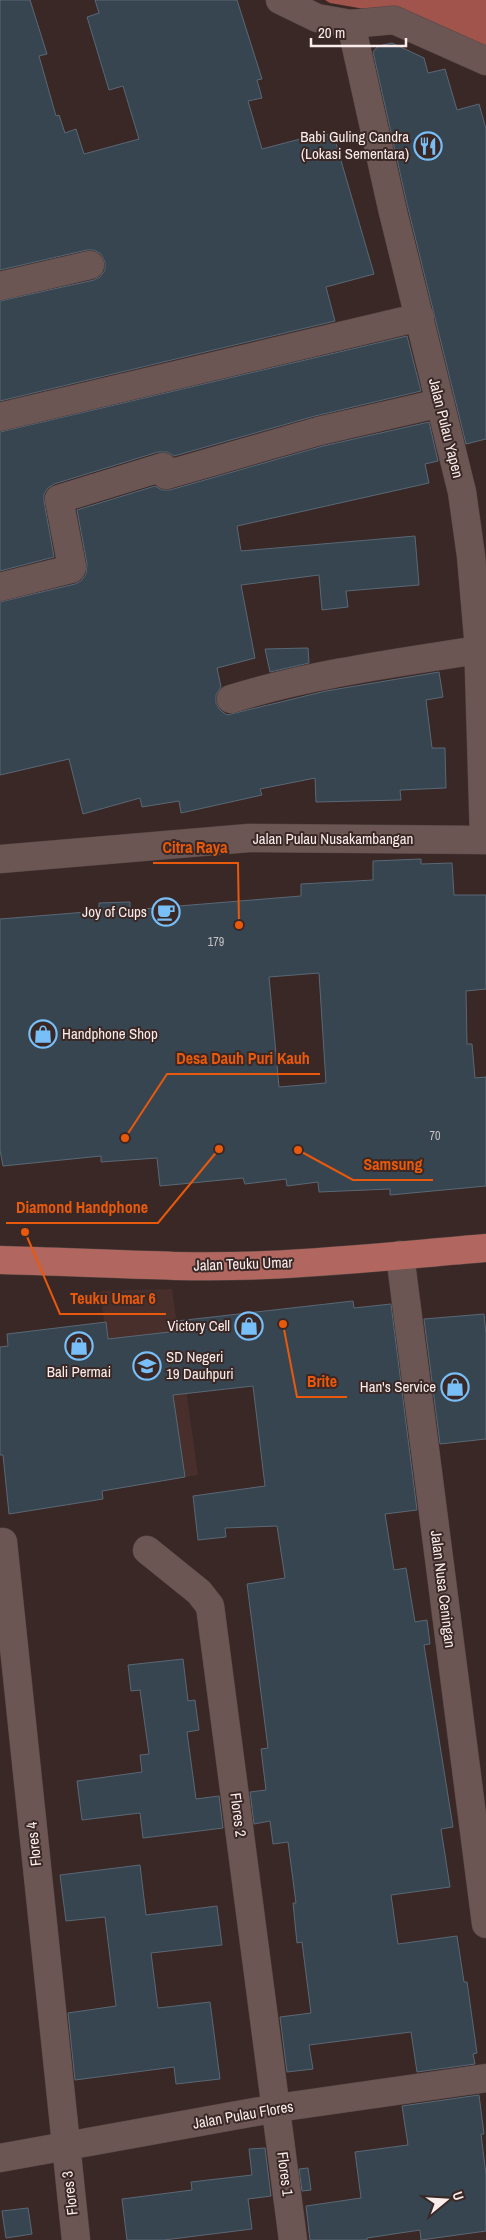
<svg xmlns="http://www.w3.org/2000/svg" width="486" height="2240" font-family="'Archivo Narrow',sans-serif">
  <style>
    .built { fill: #482f2c }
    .water { fill: #a0544c }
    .building { fill: #374551; stroke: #596875; fill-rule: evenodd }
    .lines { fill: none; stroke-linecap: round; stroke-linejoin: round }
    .minor-casing { stroke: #554644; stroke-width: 29 }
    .major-casing { stroke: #554644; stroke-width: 29 }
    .minor { stroke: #6b5653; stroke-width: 28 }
    .major { stroke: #b1675f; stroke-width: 28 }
    .labels { text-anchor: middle; stroke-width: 4; stroke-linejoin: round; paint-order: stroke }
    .number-label { font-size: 12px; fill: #c8c2c4 }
    .poi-label { font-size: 15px; fill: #f9ecea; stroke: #3a2826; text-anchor: end }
    .street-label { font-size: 15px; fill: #f9ecea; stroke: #3a2826 }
    .leader { fill: none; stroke: #e8590c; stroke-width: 2 }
    .callout-dot { fill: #e8590c; stroke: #3a2826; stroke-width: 2 }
    .callout-label { font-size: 16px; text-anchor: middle; font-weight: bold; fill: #e8590c; stroke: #3a2826; stroke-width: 4; stroke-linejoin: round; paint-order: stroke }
  </style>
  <rect width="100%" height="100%" fill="#3a2826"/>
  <!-- built -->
  <path class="built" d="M172,1289L198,1475L127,1487L100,1291Z"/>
  <!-- water -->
  <path class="water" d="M325,0H486V53L410,17L330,3Z"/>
  <!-- building -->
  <g class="building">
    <path d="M0,0H30L47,54L39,56L56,116L59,115L65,133L76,129L84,154L139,139L123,86L109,90L87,17L99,13L95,0H237L262,79L257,80L262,98L248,101L262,149L304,138L305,141L333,133L374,274L326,287L335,321L0,401V301L94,280L100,277L105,270V262L101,254L94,250H87L0,270Z"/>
    <path d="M392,43L424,58L428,73L445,69L457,110L479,104L486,129V439L466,444L407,204L373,52L378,46Z"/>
    <path d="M407,336L421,391L315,416L174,456L167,452H158L54,484L48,488L44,494V501L54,557L0,571V432Z"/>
    <path d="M429,422L438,461L425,464L429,483L237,526L241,551L415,536L419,585L346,591L348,607L322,610L319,575L241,585L255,658L217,668L221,687L216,695V703L220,710L227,715L326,691L439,672L443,697L426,700L432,748H445L446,788L400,790L401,800L316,802L315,778L260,789L262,795L181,813L179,801L142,807L140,798L83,814L69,759L0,775V602L75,584L81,581L86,574L87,564L77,510L155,486L162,490H170L323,446Z"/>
    <path d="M308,648L309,663L270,672L265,649Z"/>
    <path d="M421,859V864L452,863L454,895H486V989L466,991L467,1044H472L475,1078L486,1077V1186L390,1195V1189L319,1192L318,1182L287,1186L286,1179L245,1184L243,1178L160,1186L157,1158L101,1162V1156L3,1166L0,1150V919L99,911V903L130,902V910L301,896V884L373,880V861ZM319,973L326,1083L279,1087L269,977Z"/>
    <path d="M353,1301L354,1308L391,1304L417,1510L385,1514L394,1570L406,1568L415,1622L427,1620L430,1644L424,1645L453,1827L441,1829L450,1887L391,1895L398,1944L457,1936L464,1982H467L477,2053L473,2054L475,2064L417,2072L411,2032L309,2045L313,2069L287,2072L280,2017L311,2013L302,1942L297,1943L293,1903H296L288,1842L273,1844L270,1821L254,1824L250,1792L266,1790L261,1749L268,1748L247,1584L285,1578L277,1526L225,1528L226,1537L198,1540L193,1496L265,1486L253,1386L173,1395L185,1477L102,1491L103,1499L9,1514L3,1455H0V1347L8,1346L7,1334L106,1322L108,1339L178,1331L177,1321Z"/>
    <path d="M484,1314L486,1335V1439L440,1444L424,1319Z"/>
    <path d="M183,1659L188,1701L195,1700L199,1730L187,1732L196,1799L219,1796L223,1828L143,1838L140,1813L82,1820L77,1781L142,1772L140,1755L149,1754L140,1690L131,1691L128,1665Z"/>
    <path d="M140,1865L146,1915L217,1906L222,1945L151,1953L158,2008L210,2002L220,2079L176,2084L174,2067L75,2080L68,2013L116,2006L105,1917L66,1921L60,1875Z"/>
    <path d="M479,2095L484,2134H481L486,2175V2231L421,2240L420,2230L367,2238V2240H310L306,2206L361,2198L355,2152L408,2145L402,2106Z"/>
    <path d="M265,2148L271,2196L248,2199L252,2229L164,2240H127L122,2199L192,2190L191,2182L252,2175L249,2149Z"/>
    <path d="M308,2168L311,2190L302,2191L299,2169Z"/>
    <path d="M28,2208L32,2234L6,2238L2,2211Z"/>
  </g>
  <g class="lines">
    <!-- minor casing -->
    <g class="minor-casing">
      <g id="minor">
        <path d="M280,0L317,18L351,24L394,20L486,61"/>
        <path d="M351,24L392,208L462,492L471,556L478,637L484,840"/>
        <path d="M0,286L90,265"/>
        <path d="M0,417L420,317"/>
        <path d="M0,587L71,569L72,567L59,499L163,467L166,475L319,431L440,403"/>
        <path d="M231,699C312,674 395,663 478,650"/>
        <path d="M0,859L249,838L486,840"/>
        <path d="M400,1255L486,1924"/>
        <path d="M3,1542L76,2240"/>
        <path d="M147,1550L199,1592L210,1606L293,2240"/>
        <path d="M0,2158L277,2108L486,2078"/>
      </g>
    </g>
    <!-- major casing -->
    <g class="major-casing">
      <path id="major" d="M0,1260C89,1262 177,1269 266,1265C339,1262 413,1254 486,1248"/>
    </g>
    <!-- minor -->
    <use href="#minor" class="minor"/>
    <!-- major -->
    <use href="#major" class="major"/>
  </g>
  <!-- icons -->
  <defs>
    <g id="restaurant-ring" transform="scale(1.4375)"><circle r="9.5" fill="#3a2826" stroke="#78bff8" stroke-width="1.5"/><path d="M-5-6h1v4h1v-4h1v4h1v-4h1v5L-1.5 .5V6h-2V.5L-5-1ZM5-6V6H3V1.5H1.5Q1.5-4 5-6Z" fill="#78bff8"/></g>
    <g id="cafe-ring" transform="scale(1.4375)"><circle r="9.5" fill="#3a2826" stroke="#78bff8" stroke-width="1.5"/><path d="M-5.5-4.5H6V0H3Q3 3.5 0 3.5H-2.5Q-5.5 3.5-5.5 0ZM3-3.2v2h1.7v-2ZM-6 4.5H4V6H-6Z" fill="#78bff8"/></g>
    <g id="shop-ring" transform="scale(1.4375)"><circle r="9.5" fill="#3a2826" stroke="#78bff8" stroke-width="1.5"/><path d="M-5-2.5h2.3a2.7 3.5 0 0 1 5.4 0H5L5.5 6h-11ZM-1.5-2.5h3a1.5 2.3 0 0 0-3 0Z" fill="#78bff8"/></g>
    <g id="school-ring" transform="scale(1.4375)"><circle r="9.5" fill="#3a2826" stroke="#78bff8" stroke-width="1.5"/><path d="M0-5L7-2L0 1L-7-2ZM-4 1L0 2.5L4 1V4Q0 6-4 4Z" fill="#78bff8"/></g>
  </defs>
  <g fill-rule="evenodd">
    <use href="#restaurant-ring" x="428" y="146"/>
    <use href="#cafe-ring" x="166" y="912"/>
    <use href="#shop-ring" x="43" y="1034"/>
    <use href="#shop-ring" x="249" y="1326"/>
    <use href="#shop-ring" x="79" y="1346"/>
    <use href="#school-ring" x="147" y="1366"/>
    <use href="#shop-ring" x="455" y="1387"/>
  </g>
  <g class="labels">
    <!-- number labels -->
    <g class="number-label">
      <text x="216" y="946">179</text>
      <text x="435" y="1140">70</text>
    </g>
    <!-- poi labels -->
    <g class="poi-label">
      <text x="409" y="142">Babi Guling Candra<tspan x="409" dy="17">(Lokasi Sementara)</tspan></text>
      <text x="147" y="917">Joy of Cups</text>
      <text x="62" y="1039" text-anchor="start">Handphone Shop</text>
      <text x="230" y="1331">Victory Cell</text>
      <text x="166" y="1362" text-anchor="start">SD Negeri<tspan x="166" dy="17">19 Dauhpuri</tspan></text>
      <text x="79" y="1377" text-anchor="middle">Bali Permai</text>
      <text x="436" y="1392">Han's Service</text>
    </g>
    <!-- street labels -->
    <g class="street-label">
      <text transform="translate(446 428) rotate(76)" y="5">Jalan Pulau Yapen</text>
      <text x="333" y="844">Jalan Pulau Nusakambangan</text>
      <text transform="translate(243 1264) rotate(-2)" y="5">Jalan Teuku Umar</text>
      <text transform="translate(443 1589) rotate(83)" y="5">Jalan Nusa Ceningan</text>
      <text transform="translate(238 1815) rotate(83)" y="5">Flores 2</text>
      <text transform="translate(34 1844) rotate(-96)" y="5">Flores 4</text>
      <text transform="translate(243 2115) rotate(-10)" y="5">Jalan Pulau Flores</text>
      <text transform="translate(285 2174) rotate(83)" y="5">Flores 1</text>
      <text transform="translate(70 2193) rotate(-97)" y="5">Flores 3</text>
    </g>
  </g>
  <!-- callouts -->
  <path class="leader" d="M239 925L238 863H153M125 1138L167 1074H320M298 1150L353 1180H433M219 1149L158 1223H6M25 1232L60 1314H166M283 1324L297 1397H347"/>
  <g class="callout-dot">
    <circle cx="239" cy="925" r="5"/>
    <circle cx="125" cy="1138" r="5"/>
    <circle cx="298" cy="1150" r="5"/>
    <circle cx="219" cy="1149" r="5"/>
    <circle cx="25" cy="1232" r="5"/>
    <circle cx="283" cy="1324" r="5"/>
  </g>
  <g class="callout-label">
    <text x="195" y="853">Citra Raya</text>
    <text x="243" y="1064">Desa Dauh Puri Kauh</text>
    <text x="393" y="1170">Samsung</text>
    <text x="82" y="1213">Diamond Handphone</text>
    <text x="113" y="1304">Teuku Umar 6</text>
    <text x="322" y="1387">Brite</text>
  </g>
  <!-- north arrow -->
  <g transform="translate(446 2200) rotate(72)" stroke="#3a2826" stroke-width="4" paint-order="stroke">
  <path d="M0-4L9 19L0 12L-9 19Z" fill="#f9ecea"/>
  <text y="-8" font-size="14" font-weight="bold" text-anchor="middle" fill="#f9ecea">U</text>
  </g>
  <!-- scale -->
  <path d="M311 38v8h95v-8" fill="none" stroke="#f9ecea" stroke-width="2.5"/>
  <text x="318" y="38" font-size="15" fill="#f9ecea" stroke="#3a2826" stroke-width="4" paint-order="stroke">20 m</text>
</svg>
